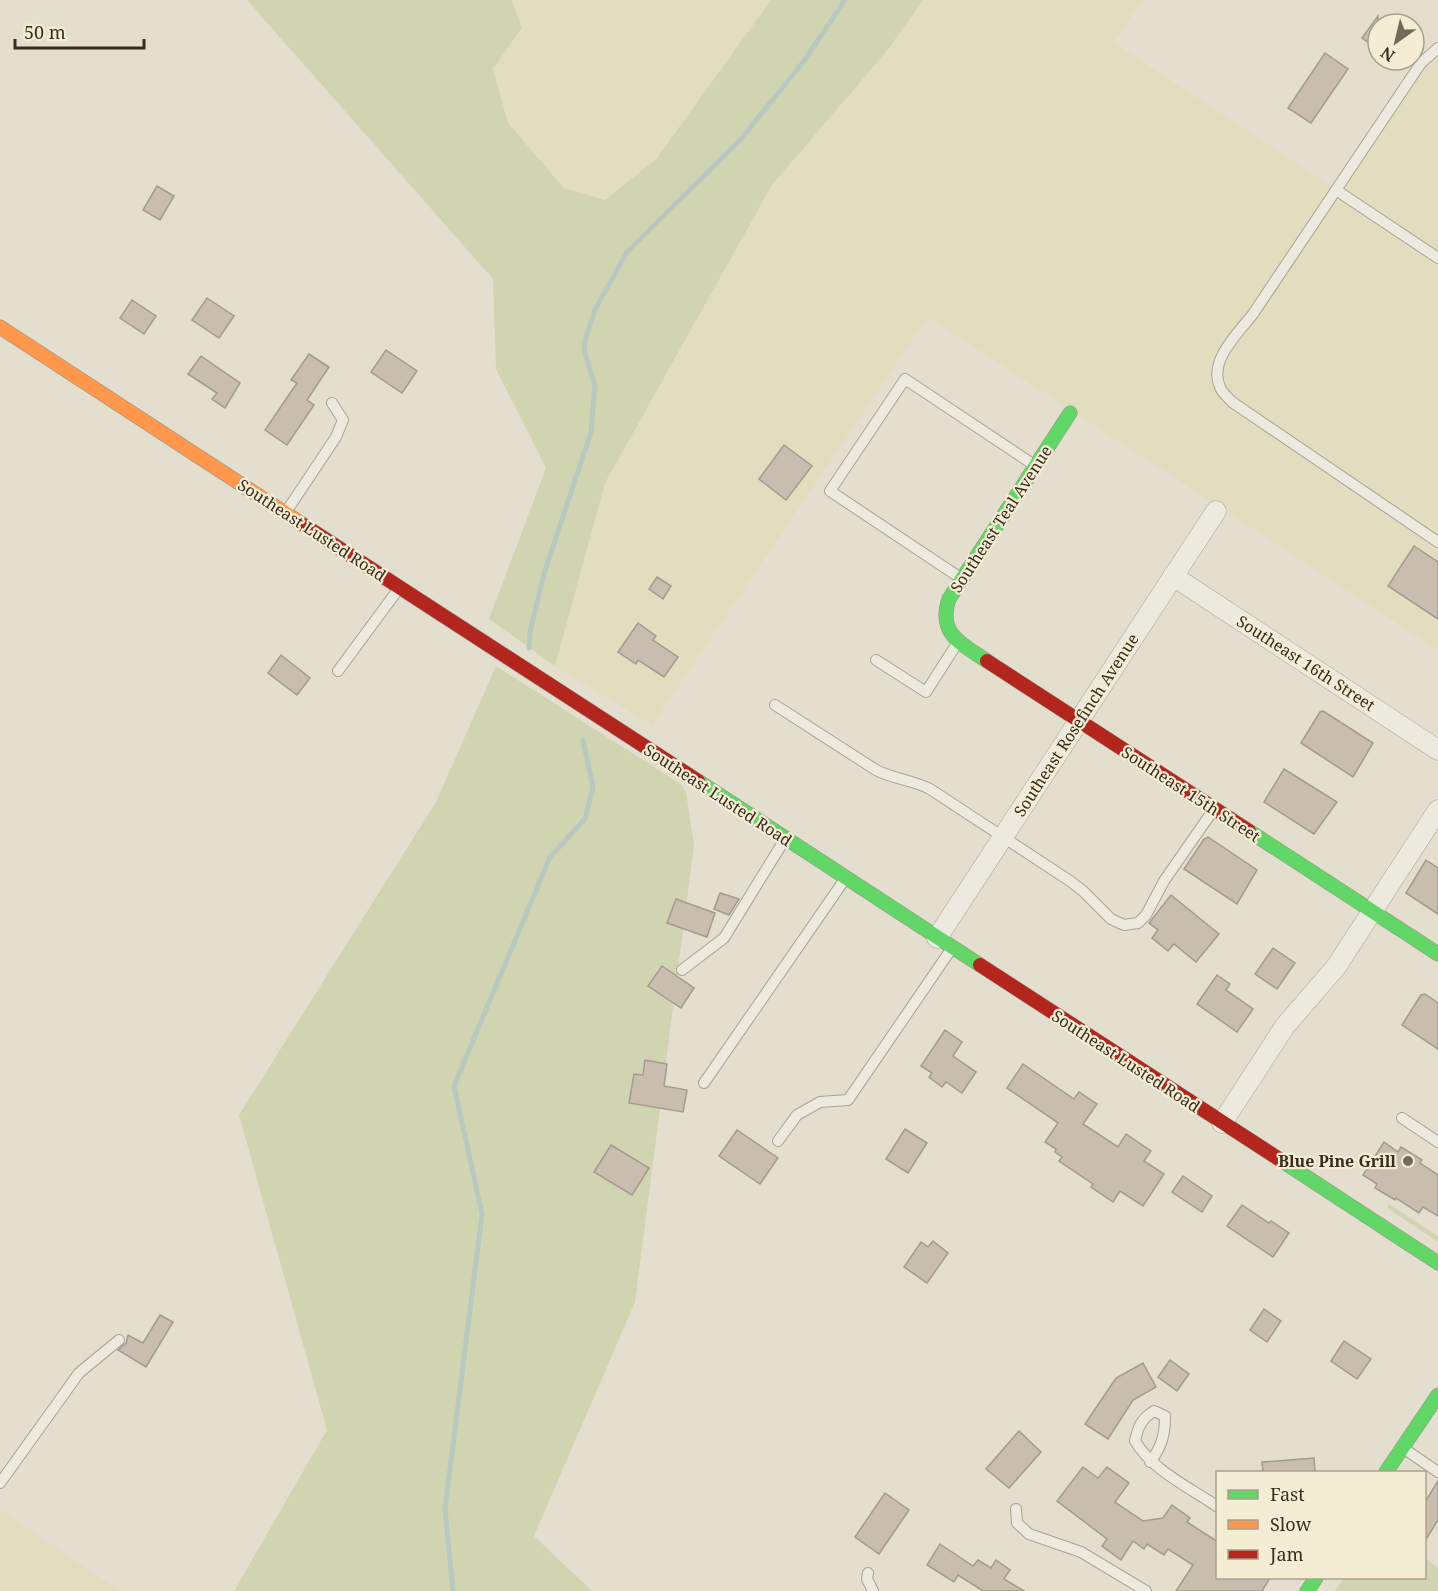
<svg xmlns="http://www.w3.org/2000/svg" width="1438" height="1591" font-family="'Noto Serif',serif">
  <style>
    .farmland { fill: #e3ddbf }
    .green { fill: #d1d4b1 }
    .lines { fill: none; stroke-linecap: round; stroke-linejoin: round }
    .stream { stroke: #b9c9c0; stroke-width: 5 }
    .building { fill: #c8bdaf; stroke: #a49a8d; stroke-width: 1.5 }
    .lane-casing { stroke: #a9a396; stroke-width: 12 }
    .street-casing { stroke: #a9a396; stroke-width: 21 }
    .fast-casing { stroke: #999387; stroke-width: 15 }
    .slow-casing { stroke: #999387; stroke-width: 15 }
    .jam-casing { stroke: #999387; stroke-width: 15 }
    .lane { stroke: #ece9df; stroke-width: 10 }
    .street { stroke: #ece9df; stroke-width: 20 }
    .fast { stroke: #63d668; stroke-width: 14 }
    .slow { stroke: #ff974d; stroke-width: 14 }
    .jam { stroke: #b3261e; stroke-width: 14 }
    .poi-dot { fill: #746a5c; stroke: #f4edd4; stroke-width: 2 }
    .labels { text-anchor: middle; stroke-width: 4.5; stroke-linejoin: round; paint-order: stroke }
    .street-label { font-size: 16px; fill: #382c1f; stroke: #f4edd4 }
    .poi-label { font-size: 16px; font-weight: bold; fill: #382c1f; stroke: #f4edd4; text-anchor: end }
  </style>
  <rect width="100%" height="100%" fill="#e4dece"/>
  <!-- farmland -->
  <g class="farmland">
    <path d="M512,0H771L656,159L605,201L564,188L508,123L493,69L522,28Z"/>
    <path d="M923,0H1142L1114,43L1342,193L1438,48V650L928,317L652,725L555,666L605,483L772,185L886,52Z"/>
    <path d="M0,1509L120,1591H0Z"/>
  </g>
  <!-- green -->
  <g class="green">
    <path d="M247,0H512L522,28L493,69L508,123L564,188L605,200L656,159L771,0H923L886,52L772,185L605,483L555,666L489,619L546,468L496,369L493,279Z"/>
    <path d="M496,666L682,785L686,792L694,845L635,1302L534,1536L592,1591H234L327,1430L239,1115L436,802Z"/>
    <path d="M1389,1204L1438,1236V1242L1387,1208Z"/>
    <path d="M1425,1558L1438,1568V1591H1335L1344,1578H1424Z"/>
  </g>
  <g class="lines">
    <!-- stream -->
    <g class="stream">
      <path d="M529,648L530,632L544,574L591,432L595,386L584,350L585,340L595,310L627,252L741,139L804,61L845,0"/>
      <path d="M453,1591L445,1509L482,1214L454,1086L550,857L585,819L593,787L583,740"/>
    </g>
  </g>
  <!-- building -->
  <g class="building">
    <path d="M1378,16V49L1362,38Z"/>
    <path d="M1325,53L1348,69L1311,123L1288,108Z"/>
    <path d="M157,186L174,196L160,220L143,210Z"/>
    <path d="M207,298L234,316L219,338L192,320Z"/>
    <path d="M132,300L156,316L144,334L120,318Z"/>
    <path d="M386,350L417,371L402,393L371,372Z"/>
    <path d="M309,354L329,367L307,400L314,405L287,445L265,430L297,383L291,380Z"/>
    <path d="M201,356L240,383L225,408L212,399L217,393L188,374Z"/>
    <path d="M784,445L812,466L786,500L759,479Z"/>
    <path d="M1414,546L1438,562V619L1388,586Z"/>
    <path d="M657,577L671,586L663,599L649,589Z"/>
    <path d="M638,623L656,636L653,640L678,657L664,677L638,660L636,664L618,652Z"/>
    <path d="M281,655L310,678L297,695L268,673Z"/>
    <path d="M1323,711L1373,743L1353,777L1301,743L1320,712Z"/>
    <path d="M1284,769L1337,802L1314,834L1264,802Z"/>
    <path d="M1208,837L1257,870L1237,904L1184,869L1204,839Z"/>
    <path d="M1426,860L1438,868V914L1406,893Z"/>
    <path d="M720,893L739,899L729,915L714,909Z"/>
    <path d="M1171,895L1219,934L1196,962L1174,944L1168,951L1152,938L1158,930L1149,923Z"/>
    <path d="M676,899L715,913L707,937L667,923Z"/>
    <path d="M1273,948L1295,963L1277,989L1255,974Z"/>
    <path d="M662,966L694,988L681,1008L648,986Z"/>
    <path d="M1217,975L1230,984L1226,990L1253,1009L1237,1032L1197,1004Z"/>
    <path d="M1425,994L1438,1003V1049L1402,1025L1421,995Z"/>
    <path d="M945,1030L962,1042L953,1056L976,1072L962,1093L946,1082L942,1087L929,1077L932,1073L921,1066Z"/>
    <path d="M645,1060L667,1064L664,1086L687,1090L683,1112L629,1103L634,1074L643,1075Z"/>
    <path d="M1023,1064L1074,1099L1079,1092L1097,1104L1083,1124L1118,1147L1126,1134L1151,1151L1144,1161L1164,1174L1143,1206L1120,1191L1113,1202L1091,1187L1093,1184L1059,1161L1062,1157L1055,1152L1056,1149L1045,1142L1058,1123L1007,1088Z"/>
    <path d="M905,1129L927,1143L908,1173L886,1159Z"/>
    <path d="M737,1130L778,1158L760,1184L719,1156Z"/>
    <path d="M1384,1142L1398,1152L1401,1147L1422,1160L1420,1163L1438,1175V1216L1423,1207L1419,1213L1396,1198L1395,1200L1375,1188L1377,1184L1363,1175Z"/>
    <path d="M611,1145L649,1168L632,1195L594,1172Z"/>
    <path d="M1183,1176L1212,1196L1202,1212L1172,1192Z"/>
    <path d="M1242,1205L1269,1223L1271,1221L1289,1233L1273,1257L1227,1226Z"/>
    <path d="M933,1241L948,1253L927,1283L904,1267L921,1242L928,1247Z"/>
    <path d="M1264,1309L1281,1321L1267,1342L1250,1330Z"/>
    <path d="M160,1315L173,1322L146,1367L118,1350L126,1343L128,1335L143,1343Z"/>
    <path d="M1344,1341L1371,1359L1357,1379L1331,1361Z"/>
    <path d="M1170,1360L1189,1374L1177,1391L1158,1377Z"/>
    <path d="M1143,1363L1156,1387L1133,1400L1108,1439L1085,1424L1116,1378Z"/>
    <path d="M1019,1431L1041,1452L1009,1488L986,1469Z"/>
    <path d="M1314,1458L1315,1473H1263L1262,1462Z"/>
    <path d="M1083,1467L1098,1478L1107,1467L1129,1483L1115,1502L1143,1521L1163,1518L1172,1505L1190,1518L1187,1522L1218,1542V1578H1270L1262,1591H1176L1193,1565L1168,1549L1164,1555L1147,1544L1144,1549L1133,1541L1121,1560L1102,1546L1107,1539L1057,1501Z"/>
    <path d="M1438,1481V1520L1425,1541V1502Z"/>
    <path d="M885,1493L909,1510L879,1554L855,1537Z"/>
    <path d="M940,1544L973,1566L978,1560L991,1568L996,1560L1010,1570L1004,1579L1024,1591H983L958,1575L954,1582L927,1565Z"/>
  </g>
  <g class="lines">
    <!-- lane casing -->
    <g class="lane-casing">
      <g id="lane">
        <path d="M1438,48L1421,63L1253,314C1238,333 1208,361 1220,387C1222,393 1228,397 1232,402L1438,542"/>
        <path d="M1336,190L1438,258"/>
        <path d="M286,512L336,437L343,420L332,403"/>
        <path d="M962,579L830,491L905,379L1034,465"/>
        <path d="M876,660L926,692L958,642"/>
        <path d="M338,671L400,587"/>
        <path d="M775,705L876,770C893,779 913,780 930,789L1070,881L1083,891L1111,919L1124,925L1138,923L1146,915L1164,881L1214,809"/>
        <path d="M682,970L724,938L785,839"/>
        <path d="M704,1083L845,879"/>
        <path d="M1402,1118L1438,1142"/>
        <path d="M778,1141L797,1115L820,1102L848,1100L952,948"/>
        <path d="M1403,1448L1438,1472"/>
        <path d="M1150,1462C1162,1447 1165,1434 1165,1416L1154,1411C1141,1419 1138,1427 1135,1441C1153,1471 1189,1487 1218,1507"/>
        <path d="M0,1483L79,1373L119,1340"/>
        <path d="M1016,1509L1017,1523L1029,1534L1081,1552L1146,1591"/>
        <path d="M868,1573L867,1579L873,1591"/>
      </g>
    </g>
    <!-- street casing -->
    <g class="street-casing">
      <g id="street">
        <path d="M1173,576L1438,750"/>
        <path d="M937,938L1216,511"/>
        <path d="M1222,1123L1285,1026L1336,967L1438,810"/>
      </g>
    </g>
    <!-- fast casing -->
    <g class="fast-casing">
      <g id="fast">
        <path d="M987,661C962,644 937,634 949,599L1070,413"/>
        <path d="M698,781L980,965"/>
        <path d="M1249,831L1438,954"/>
        <path d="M1279,1159L1438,1263"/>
        <path d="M1386,1472L1438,1395"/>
        <path d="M1307,1591L1316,1578"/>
      </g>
    </g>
    <!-- slow casing -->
    <g class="slow-casing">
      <path id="slow" d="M0,327L302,524"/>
    </g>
    <!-- jam casing -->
    <g class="jam-casing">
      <g id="jam">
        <path d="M302,524L698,781"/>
        <path d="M987,661L1249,831"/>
        <path d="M980,965L1279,1159"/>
      </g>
    </g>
    <!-- lane -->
    <use href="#lane" class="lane"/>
    <!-- street -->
    <use href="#street" class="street"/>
    <!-- fast -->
    <use href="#fast" class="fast"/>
    <!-- slow -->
    <use href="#slow" class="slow"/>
    <!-- jam -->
    <use href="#jam" class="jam"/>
  </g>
  <!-- markers -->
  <circle class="poi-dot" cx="1408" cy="1161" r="6"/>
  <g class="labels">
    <!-- street labels -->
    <g class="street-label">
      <text transform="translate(1001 519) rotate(-57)" y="6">Southeast Teal Avenue</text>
      <text transform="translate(312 530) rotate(33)" y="6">Southeast Lusted Road</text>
      <text transform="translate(1306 663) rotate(33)" y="6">Southeast 16th Street</text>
      <text transform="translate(1076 725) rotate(-57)" y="6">Southeast Rosefinch Avenue</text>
      <text transform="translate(1191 794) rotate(33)" y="6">Southeast 15th Street</text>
      <text transform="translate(718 795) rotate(33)" y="6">Southeast Lusted Road</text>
      <text transform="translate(1126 1061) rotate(33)" y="6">Southeast Lusted Road</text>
    </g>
    <!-- poi labels -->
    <g class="poi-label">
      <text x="1396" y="1167">Blue Pine Grill</text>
    </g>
  </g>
  <!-- legend -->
  <rect x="1216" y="1471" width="210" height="108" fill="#f4edd4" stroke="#a9a08c" stroke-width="1.5"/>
  <rect x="1228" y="1490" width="30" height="9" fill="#63d668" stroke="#a9a08c" stroke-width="1.5"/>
  <text x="1270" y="1501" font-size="18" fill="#382c1f">Fast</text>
  <rect x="1228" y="1520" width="30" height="9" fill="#ff974d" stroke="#a9a08c" stroke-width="1.5"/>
  <text x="1270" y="1531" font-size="18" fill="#382c1f">Slow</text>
  <rect x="1228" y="1550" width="30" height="9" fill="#b3261e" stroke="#a9a08c" stroke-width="1.5"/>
  <text x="1270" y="1561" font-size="18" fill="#382c1f">Jam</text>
  <!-- north arrow -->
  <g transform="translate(1396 42) rotate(214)"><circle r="28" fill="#f4edd4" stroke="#a9a08c" stroke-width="1.5"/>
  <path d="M0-4.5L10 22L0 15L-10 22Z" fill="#746a5c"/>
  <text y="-9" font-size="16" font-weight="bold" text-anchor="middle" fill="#382c1f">N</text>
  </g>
  <!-- scale -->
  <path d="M15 39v9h129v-9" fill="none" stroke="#382c1f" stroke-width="3"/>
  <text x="24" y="39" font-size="18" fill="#382c1f" stroke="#f4edd4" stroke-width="4.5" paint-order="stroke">50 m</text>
</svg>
